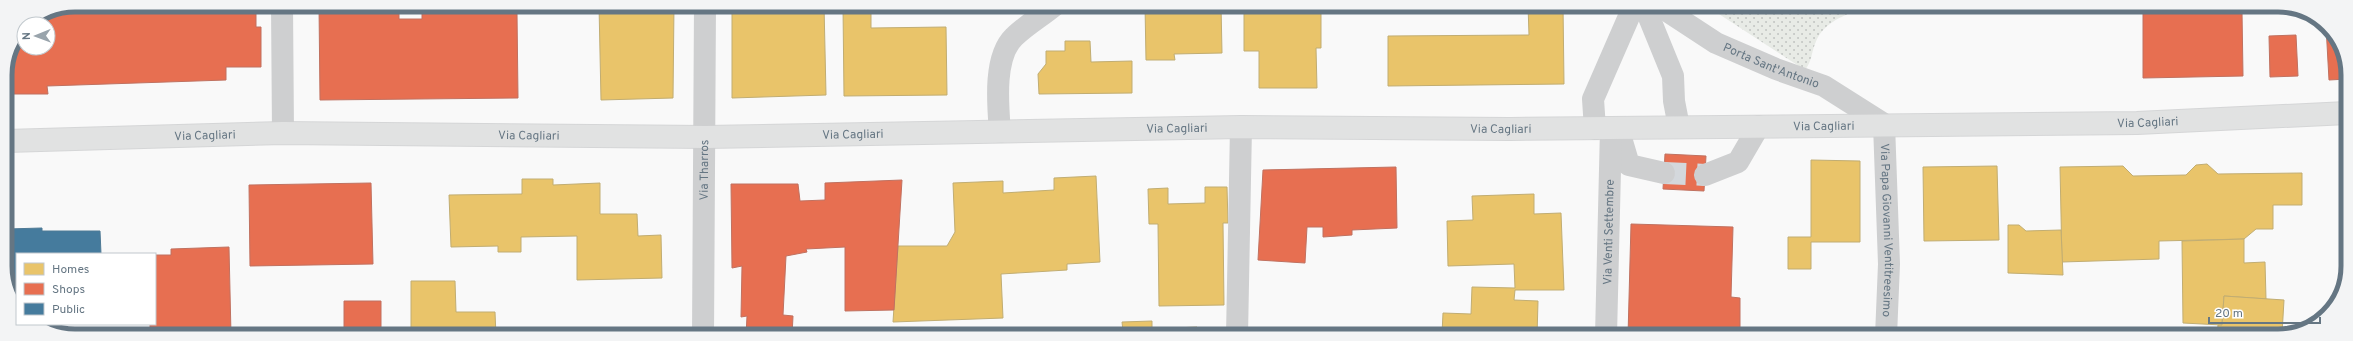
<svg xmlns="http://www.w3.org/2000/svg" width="2353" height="341" font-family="Overpass,sans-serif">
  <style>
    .park { fill: url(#park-dots) }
    .homes { fill: #e9c46a; stroke: #c1ad72 }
    .shops { fill: #e76f51; stroke: #c07160 }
    .public { fill: #457b9d; stroke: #4f7a95 }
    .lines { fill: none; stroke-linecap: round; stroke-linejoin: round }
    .minor-tunnel { stroke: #d4d8dc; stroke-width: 22; stroke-dasharray: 22 11; stroke-linecap: butt }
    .major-casing { stroke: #d5d6d7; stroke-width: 24 }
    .minor { stroke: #cecfd0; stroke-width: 22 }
    .major { stroke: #e1e2e2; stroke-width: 22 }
    .labels { text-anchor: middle; stroke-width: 4; stroke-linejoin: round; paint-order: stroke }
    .street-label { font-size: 12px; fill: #657683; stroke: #fff }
    .rim { fill: none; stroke: #657683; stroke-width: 5 }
  </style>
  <defs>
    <pattern id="park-dots" width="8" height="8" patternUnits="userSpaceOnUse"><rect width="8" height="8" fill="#e8ebe6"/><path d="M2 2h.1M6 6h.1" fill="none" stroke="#c0c3c0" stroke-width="1.8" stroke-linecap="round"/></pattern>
  </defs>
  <rect width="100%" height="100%" fill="#f9f9f9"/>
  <!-- park -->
  <path class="park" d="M1705,5H1858V10C1840,17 1822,24 1815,44C1811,54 1812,61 1805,70Z"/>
  <!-- homes -->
  <g class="homes">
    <path d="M599,5H674L673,98L601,100Z"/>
    <path d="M732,5H824L826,95L732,98Z"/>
    <path d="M1145,5H1221L1222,53L1174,54L1175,60H1146Z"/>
    <path d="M1244,5H1321V48H1316L1317,88H1259V51H1244Z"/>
    <path d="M1528,5H1563L1564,84L1388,86V36L1529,35Z"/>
    <path d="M843,7H871V28L946,27L947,95L844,96Z"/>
    <path d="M1065,41H1090L1091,62L1132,61V93L1039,94L1038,74L1046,64V51H1065Z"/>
    <path d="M1811,160L1860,161V242H1811V269H1788V237H1811Z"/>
    <path d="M2207,164L2218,174L2302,173V205H2273V229H2256L2244,239L2159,241V259L2062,262L2060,167L2123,166L2133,176L2186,175L2196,165Z"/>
    <path d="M1997,166L1999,240L1924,241L1923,167Z"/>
    <path d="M1096,176L1100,262L1067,264V270L1001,274L1003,318L893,322L898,246H947L955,232L953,183L1003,181V193L1054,190V178Z"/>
    <path d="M522,179H553V185L600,183V214H637L638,236L661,235L662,278L577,280V236L521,237V252H498V246L451,247L449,195L522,194Z"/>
    <path d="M1205,187H1227L1228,223H1223L1224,305L1159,306L1158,224H1149L1148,189L1168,188V204L1205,203Z"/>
    <path d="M1534,194V214L1561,213L1564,290H1515L1514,300L1538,301L1537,336L1442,334L1443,313L1471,314L1472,287L1515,288L1514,264L1448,266L1447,221L1473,220L1472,196Z"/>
    <path d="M2008,225H2019L2026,231L2061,230L2063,275L2008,273Z"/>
    <path d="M2244,239V263L2265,262L2266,299L2224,296L2222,325L2183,323L2182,241Z"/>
    <path d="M411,281H455L456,312H495L496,336H411Z"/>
    <path d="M2224,296L2284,300L2282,334L2217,336L2218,325H2222Z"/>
    <path d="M1152,321V329L1197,327V336H1035V334L1123,331L1122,322Z"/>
  </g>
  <!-- shops -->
  <g class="shops">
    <path d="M75,5H256V27H261V67H226V80L47,86L48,94H5V75L10,48L24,28V48H48V24H28L49,10Z"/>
    <path d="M319,5H399V19H422V13H517L518,98L320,100Z"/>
    <path d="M2143,12H2242L2243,76L2143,78Z"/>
    <path d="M2326,26L2347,61V79L2329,80Z"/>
    <path d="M2296,35L2298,76L2270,77L2269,36Z"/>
    <path d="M1665,154L1706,156L1704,191L1663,189Z"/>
    <path d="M1396,167L1397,228L1352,230V235L1323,237V227H1307L1305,263L1258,260L1263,170Z"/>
    <path d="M902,180L894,310L845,311V247L806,249L807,252L786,256L783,315L793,316L792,336H746L747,316L741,317L742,266L732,268L731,184H798L800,201L825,200V183Z"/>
    <path d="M371,183L373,264L250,266L249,185Z"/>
    <path d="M1631,224L1733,227L1731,297L1740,298V336H1628Z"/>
    <path d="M229,247L231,335H150V324H155V255H171V249Z"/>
    <path d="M344,301H381V336L344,335Z"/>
  </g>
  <!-- public -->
  <path class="public" d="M42,228V231H100L101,254H17V299L7,284V229Z"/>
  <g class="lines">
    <!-- minor-tunnel -->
    <path class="minor-tunnel" d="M1664,173L1705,175"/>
    <!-- major casing -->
    <g class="major-casing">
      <g id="major">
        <path id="s4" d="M6,141L283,133L706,137L1241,127L1510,129L2137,123L2347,113"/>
      </g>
    </g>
    <!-- minor -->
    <g class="minor">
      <path d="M282,5L283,133"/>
      <path d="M1644,5L1673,76L1674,101L1679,127"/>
      <path id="s1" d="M1658,5L1716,43L1776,69L1824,86L1884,124L1889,264L1886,336"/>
      <path d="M1618,128L1629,165L1664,173"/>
      <path d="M1595,129L1593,99L1634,5"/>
      <path d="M1000,132C998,106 993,57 1014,37C1026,25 1042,16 1055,5"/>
      <path d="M1705,175L1738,162L1759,126"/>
      <path id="s2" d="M703,336L705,5"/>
      <path d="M1237,336L1241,127"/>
      <path id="s3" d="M1606,336L1611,128"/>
    </g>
    <!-- major -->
    <use href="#major" class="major"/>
  </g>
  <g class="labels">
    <!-- street labels -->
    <g class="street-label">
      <text dy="4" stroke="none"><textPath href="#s1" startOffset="129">Porta Sant'Antonio</textPath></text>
      <text dy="4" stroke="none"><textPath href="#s4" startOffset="2142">Via Cagliari</textPath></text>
      <text dy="4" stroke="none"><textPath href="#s4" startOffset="1818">Via Cagliari</textPath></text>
      <text dy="4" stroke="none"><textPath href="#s4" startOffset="1171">Via Cagliari</textPath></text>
      <text dy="4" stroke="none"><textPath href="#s4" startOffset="1495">Via Cagliari</textPath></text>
      <text dy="4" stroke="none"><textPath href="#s4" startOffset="847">Via Cagliari</textPath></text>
      <text dy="4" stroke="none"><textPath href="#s4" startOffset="199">Via Cagliari</textPath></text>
      <text dy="4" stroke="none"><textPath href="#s4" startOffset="523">Via Cagliari</textPath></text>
      <text dy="4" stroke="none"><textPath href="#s2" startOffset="166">Via Tharros</textPath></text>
      <text dy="4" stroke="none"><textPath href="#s1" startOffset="363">Via Papa Giovanni Ventitreesimo</textPath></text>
      <text dy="4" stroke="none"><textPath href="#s3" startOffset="104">Via Venti Settembre</textPath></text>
    </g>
  </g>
  <!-- crop -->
  <path d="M0 0H2353V341H0ZM75 12H2278A63 63 0 0 1 2341 75V266A63 63 0 0 1 2278 329H75A63 63 0 0 1 12 266V75A63 63 0 0 1 75 12Z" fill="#f3f4f5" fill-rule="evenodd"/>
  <path class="rim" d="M75 12H2278A63 63 0 0 1 2341 75V266A63 63 0 0 1 2278 329H75A63 63 0 0 1 12 266V75A63 63 0 0 1 75 12Z"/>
  <!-- legend -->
  <rect x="16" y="253" width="140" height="72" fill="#ffffff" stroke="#c1c8cd"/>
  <rect x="24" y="263" width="20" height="12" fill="#e9c46a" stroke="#c1c8cd"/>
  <text x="52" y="273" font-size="12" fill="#657683">Homes</text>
  <rect x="24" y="283" width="20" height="12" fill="#e76f51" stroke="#c1c8cd"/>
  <text x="52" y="293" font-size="12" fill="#657683">Shops</text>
  <rect x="24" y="303" width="20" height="12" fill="#457b9d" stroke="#c1c8cd"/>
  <text x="52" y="313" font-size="12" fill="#657683">Public</text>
  <!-- north arrow -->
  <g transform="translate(36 36) rotate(269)"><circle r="19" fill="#ffffff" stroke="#c1c8cd"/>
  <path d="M0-3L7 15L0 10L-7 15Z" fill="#99a4ac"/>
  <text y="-6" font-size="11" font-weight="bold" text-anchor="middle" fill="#657683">N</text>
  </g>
  <!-- scale -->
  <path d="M2209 317v6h111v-6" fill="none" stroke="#657683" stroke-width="2"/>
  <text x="2215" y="317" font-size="12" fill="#657683" stroke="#ffffff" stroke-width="3" paint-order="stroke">20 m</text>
</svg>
